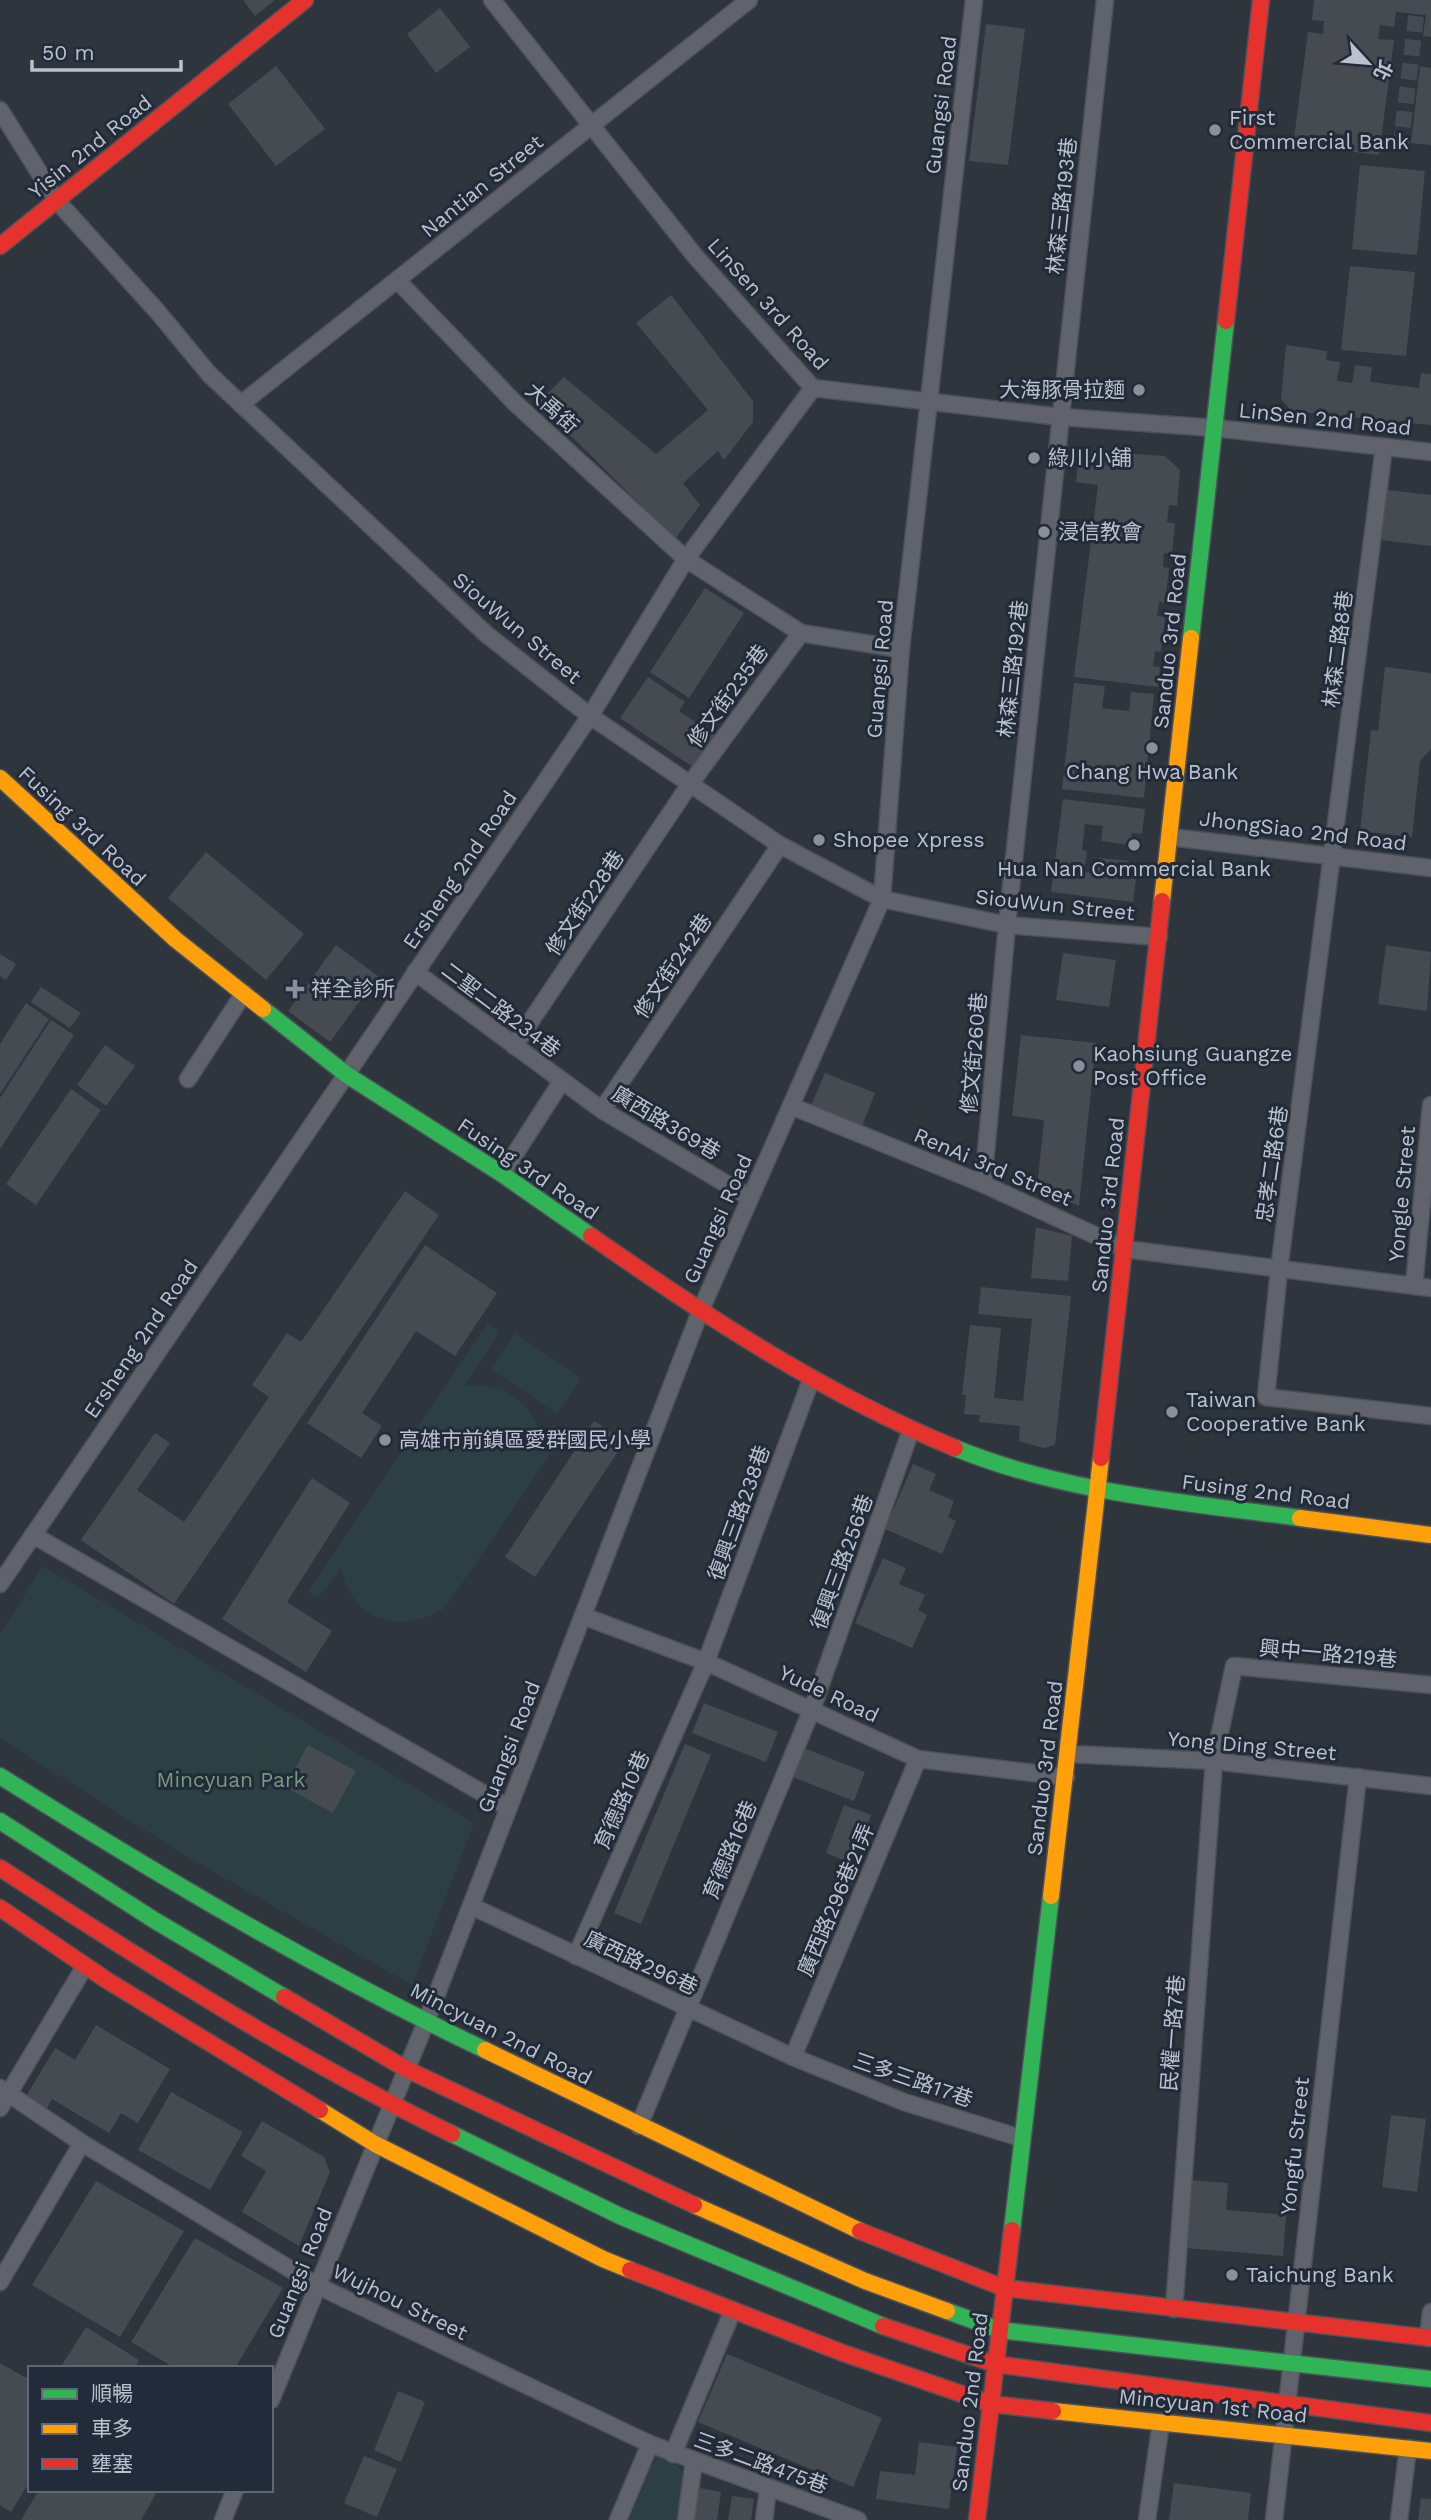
<svg xmlns="http://www.w3.org/2000/svg" width="1431" height="2520" font-family="'Work Sans','Noto Sans TC',sans-serif">
  <style>
    .green { fill: #2c3f43 }
    .building { fill: #464b52 }
    .lines { fill: none; stroke-linecap: round; stroke-linejoin: round }
    .street-tunnel { stroke: #444a53; stroke-width: 16; stroke-dasharray: 16 8; stroke-linecap: butt }
    .street-casing { stroke: #4d5158; stroke-width: 19 }
    .fast-casing { stroke: #4d5158; stroke-width: 19 }
    .slow-casing { stroke: #4d5158; stroke-width: 19 }
    .jam-casing { stroke: #4d5158; stroke-width: 19 }
    .street { stroke: #60636b; stroke-width: 16 }
    .fast { stroke: #30b455; stroke-width: 16 }
    .slow { stroke: #ff9f0a; stroke-width: 16 }
    .jam { stroke: #e5322d; stroke-width: 16 }
    .poi-dot { fill: #8a909b; stroke: #222b39; stroke-width: 2.5 }
    .labels { text-anchor: middle; stroke-width: 6; stroke-linejoin: round; paint-order: stroke }
    .street-label { font-size: 21px; fill: #bbc1cd; stroke: #222b39 }
    .poi-label { font-size: 21px; fill: #bbc1cd; stroke: #222b39; text-anchor: start }
    .park-label { font-size: 21px; fill: #739c7c; stroke: #222b39 }
  </style>
  <rect width="100%" height="100%" fill="#2f353d"/>
  <!-- green -->
  <g class="green">
    <path d="M488,1323L500,1332L464,1387C505,1379 533,1404 543,1441L554,1426L565,1433L445,1608C400,1635 351,1622 341,1567L318,1599L308,1592Z"/>
    <path d="M515,1333L581,1378L557,1414L490,1369Z"/>
    <path d="M43,1566L474,1823L412,1985L184,1855L0,1738V1634Z"/>
    <path d="M662,2455C695,2471 684,2489 680,2520H629L655,2458Z"/>
  </g>
  <!-- building -->
  <g class="building">
    <path d="M243,0H275L255,16Z"/>
    <path d="M1314,0H1431V37L1423,36L1426,15L1396,12L1394,27L1380,25L1378,39L1394,40L1379,155L1346,151L1348,135L1333,133L1331,150L1293,146L1308,32L1323,34L1324,21L1312,20Z"/>
    <path d="M440,8L470,47L436,73L407,34Z"/>
    <path d="M986,24L1025,29L1008,165L969,161Z"/>
    <path d="M276,66L325,129L276,166L228,104Z"/>
    <path d="M1420,66L1431,68V145L1411,143Z"/>
    <path d="M1360,165L1425,171L1417,255L1352,249Z"/>
    <path d="M1350,266L1415,272L1406,356L1341,350Z"/>
    <path d="M671,295L753,401V422L724,460L718,451L683,483L700,505L675,539L538,403L564,377L656,454L708,410L636,323Z"/>
    <path d="M1286,345L1327,351L1326,360L1340,362L1337,381L1352,383L1355,365L1372,367L1370,382L1419,388L1421,373L1431,374V425L1292,411L1281,399Z"/>
    <path d="M1080,450L1165,456L1180,470L1177,506L1169,505L1167,522L1175,524L1172,554L1164,553L1163,567L1169,568L1165,603L1159,602L1157,616L1165,617L1161,652L1155,651L1153,666L1160,667L1158,687L1074,677L1098,485L1076,482Z"/>
    <path d="M1380,489L1431,495V546L1373,539Z"/>
    <path d="M705,588L744,613L689,698L650,672Z"/>
    <path d="M1385,667L1431,673V749L1420,761L1412,837L1360,831L1371,730L1378,731Z"/>
    <path d="M648,677L685,702L679,711L715,735L693,767L620,718Z"/>
    <path d="M1074,683L1105,686L1102,708L1129,711L1131,692L1154,694L1144,798L1062,789Z"/>
    <path d="M1063,799L1145,809L1142,834L1132,833L1130,845L1101,841L1103,826L1085,824L1082,850L1087,851L1084,872L1097,873L1099,858L1129,861L1128,871L1137,872L1133,902L1051,892Z"/>
    <path d="M206,852L304,934L266,980L168,898Z"/>
    <path d="M336,945L378,976L330,1042L288,1011Z"/>
    <path d="M1386,945L1431,952L1427,1011L1378,1004Z"/>
    <path d="M1063,953L1116,960L1109,1007L1056,1000Z"/>
    <path d="M0,954L16,964L6,980L0,976Z"/>
    <path d="M41,987L81,1013L70,1028L31,1002Z"/>
    <path d="M26,1003L49,1019L0,1094V1044Z"/>
    <path d="M51,1020L74,1035L0,1149V1098Z"/>
    <path d="M1021,1035L1096,1043L1079,1206L1037,1188L1044,1120L1012,1116Z"/>
    <path d="M105,1045L135,1066L106,1106L77,1085Z"/>
    <path d="M825,1073L875,1093L861,1129L810,1108Z"/>
    <path d="M71,1089L101,1110L36,1205L6,1184Z"/>
    <path d="M405,1191L439,1215L174,1604L81,1540L155,1433L170,1443L137,1490L184,1522L269,1397L252,1385L287,1333L301,1342Z"/>
    <path d="M1036,1227L1072,1236L1068,1281L1031,1278Z"/>
    <path d="M425,1245L497,1293L455,1356L416,1331L362,1413L382,1426L361,1458L307,1423Z"/>
    <path d="M981,1287L1071,1296L1055,1445L1043,1448L1019,1441L1020,1426L979,1422L980,1415L964,1414L966,1395H962L970,1325L1001,1328L994,1398L1023,1401L1032,1319L978,1314Z"/>
    <path d="M594,1421L625,1441L535,1577L505,1557Z"/>
    <path d="M913,1464L936,1474L929,1490L954,1501L948,1517L956,1521L942,1554L885,1529Z"/>
    <path d="M312,1478L350,1503L287,1602L332,1631L306,1672L222,1619Z"/>
    <path d="M883,1558L906,1568L899,1584L925,1595L918,1610L927,1615L912,1648L855,1623Z"/>
    <path d="M704,1703L778,1732L766,1762L692,1733Z"/>
    <path d="M685,1744L711,1755L641,1924L614,1913Z"/>
    <path d="M308,1745L356,1771L333,1813L285,1787Z"/>
    <path d="M796,1745L865,1772L854,1801L785,1774Z"/>
    <path d="M844,1805L871,1815L853,1864L826,1853Z"/>
    <path d="M96,2025L170,2069L138,2123L121,2113L109,2133L52,2099L46,2110L25,2098L55,2048L75,2060Z"/>
    <path d="M171,2092L243,2132L210,2190L138,2150Z"/>
    <path d="M1391,2115L1426,2119L1417,2192L1382,2187Z"/>
    <path d="M262,2121L324,2157L330,2172L299,2246L242,2212L266,2171L241,2156Z"/>
    <path d="M1190,2180L1228,2183L1226,2210L1286,2215L1283,2256L1185,2248Z"/>
    <path d="M96,2181L184,2231L120,2337L32,2285Z"/>
    <path d="M195,2238L283,2288L235,2368H175L131,2342Z"/>
    <path d="M86,2327L139,2360L135,2368H60Z"/>
    <path d="M727,2354L882,2418L853,2487L698,2422Z"/>
    <path d="M0,2363L30,2380V2481L11,2512L0,2505Z"/>
    <path d="M398,2391L425,2402L401,2462L374,2450Z"/>
    <path d="M919,2442L957,2447L949,2509L876,2499L880,2471L915,2475Z"/>
    <path d="M364,2456L397,2469L377,2517L344,2503Z"/>
    <path d="M1174,2483L1251,2493L1248,2520H1169Z"/>
    <path d="M699,2488L721,2492L717,2520H694Z"/>
    <path d="M39,2490H158L141,2520H21Z"/>
    <path d="M732,2496L754,2499L751,2520H728Z"/>
    <path d="M1421,2498L1431,2499V2520H1418Z"/>
  </g>
  <g class="lines">
    <!-- street-tunnel -->
    <path class="street-tunnel" d="M1400,151L1418,0"/>
    <!-- street casing -->
    <g class="street-casing">
      <g id="street">
        <path d="M492,0L695,256L813,388L1061,417L1215,428L1431,452"/>
        <path d="M0,110L57,201L157,311L209,374L486,634L590,716L780,845L882,899L1007,925L1159,937"/>
        <path d="M397,280L515,403L686,559L801,633L901,649"/>
        <path d="M241,404L749,0"/>
        <path d="M1384,447L1279,1270L1266,1397L1431,1416"/>
        <path d="M1170,837L1431,868"/>
        <path d="M415,972L602,1110L750,1198"/>
        <path d="M514,1046L690,784L801,633"/>
        <path d="M188,1079L244,993"/>
        <path d="M791,1106L983,1184L1125,1249L1431,1288"/>
        <path d="M602,1110L780,845"/>
        <path d="M502,1174L562,1081"/>
        <path d="M983,1184L1007,925L1105,0"/>
        <path d="M1414,1286L1431,1105"/>
        <path d="M33,1535L507,1807"/>
        <path d="M0,1584L590,716L686,559L813,388"/>
        <path d="M583,1616L706,1662L918,1759L1066,1777"/>
        <path d="M1069,1754L1214,1761L1431,1786"/>
        <path d="M471,1906L793,2057L904,2102L1021,2138"/>
        <path d="M576,1956L706,1662L811,1380"/>
        <path d="M793,2057L918,1759"/>
        <path d="M0,2088L82,2143L318,2286L650,2444L858,2520"/>
        <path d="M0,2108L85,1966"/>
        <path d="M639,2126L812,1709L911,1430"/>
        <path d="M0,2282L82,2143"/>
        <path d="M1174,2309L1214,1761L1234,1666L1431,1685"/>
        <path d="M1428,2338L1431,2312"/>
        <path d="M271,2400L426,2022L700,1312L882,899L901,649L974,0"/>
        <path d="M673,2454L733,2310"/>
        <path d="M223,2520L235,2490"/>
        <path d="M618,2520L650,2444"/>
        <path d="M686,2520L694,2461"/>
        <path d="M764,2520L768,2489"/>
        <path d="M1147,2520L1161,2422"/>
        <path d="M1274,2520L1358,1777"/>
        <path d="M1399,2520L1408,2448"/>
      </g>
    </g>
    <!-- fast casing -->
    <g class="fast-casing">
      <g id="fast">
        <path d="M1191,638L1226,321"/>
        <path d="M263,1009L347,1075L502,1174L591,1236"/>
        <path d="M955,1448C1065,1493 1183,1502 1300,1518"/>
        <path d="M0,1776C158,1875 317,1970 485,2050"/>
        <path d="M0,1821L154,1920L284,1997"/>
        <path d="M452,2134L620,2216L883,2326"/>
        <path d="M1012,2230L1051,1896"/>
        <path d="M947,2311L999,2330L1431,2379"/>
      </g>
    </g>
    <!-- slow casing -->
    <g class="slow-casing">
      <g id="slow">
        <path d="M0,778L175,939L263,1009"/>
        <path d="M1162,901L1191,638"/>
        <path d="M1300,1518L1431,1535"/>
        <path d="M1051,1896L1101,1458"/>
        <path d="M485,2050L860,2231"/>
        <path d="M320,2110L375,2144L603,2259L630,2270"/>
        <path d="M694,2205L865,2281L947,2311"/>
        <path d="M1053,2411L1431,2451"/>
      </g>
    </g>
    <!-- jam casing -->
    <g class="jam-casing">
      <g id="jam">
        <path d="M0,246L305,0"/>
        <path d="M1226,321L1261,0"/>
        <path d="M591,1236C707,1317 824,1394 955,1448"/>
        <path d="M1101,1458L1162,901"/>
        <path d="M0,1868C146,1963 295,2058 452,2134"/>
        <path d="M0,1908L108,1981L320,2110"/>
        <path d="M284,1997L406,2069L694,2205"/>
        <path d="M860,2231L1004,2288L1431,2338"/>
        <path d="M630,2270L843,2353L991,2404L1053,2411"/>
        <path d="M883,2326L995,2364L1431,2423"/>
        <path d="M977,2520L1012,2230"/>
      </g>
    </g>
    <!-- street -->
    <use href="#street" class="street"/>
    <!-- fast -->
    <use href="#fast" class="fast"/>
    <!-- slow -->
    <use href="#slow" class="slow"/>
    <!-- jam -->
    <use href="#jam" class="jam"/>
  </g>
  <!-- markers -->
  <g class="poi-dot">
    <circle cx="1215" cy="130" r="7"/>
    <circle cx="1139" cy="390" r="7"/>
    <circle cx="1034" cy="458" r="7"/>
    <circle cx="1044" cy="532" r="7"/>
    <circle cx="1152" cy="748" r="7"/>
    <circle cx="819" cy="840" r="7"/>
    <circle cx="1134" cy="845" r="7"/>
    <path d="M291.5 978.5h7v7h7v7h-7v7h-7v-7h-7v-7h7z"/>
    <circle cx="1079" cy="1066" r="7"/>
    <circle cx="1172" cy="1412" r="7"/>
    <circle cx="385" cy="1440" r="7"/>
    <circle cx="1232" cy="2275" r="7"/>
  </g>
  <g class="labels">
    <!-- street labels -->
    <g class="street-label">
      <text transform="translate(941 105) rotate(-83)" y="7">Guangsi Road</text>
      <text transform="translate(90 147) rotate(-39)" y="7">Yisin 2nd Road</text>
      <text transform="translate(482 186) rotate(-39)" y="7">Nantian Street</text>
      <text transform="translate(1062 206) rotate(-84)" y="7">林森三路193巷</text>
      <text transform="translate(768 304) rotate(48)" y="7">LinSen 3rd Road</text>
      <text transform="translate(552 408) rotate(43)" y="7">大禹街</text>
      <text transform="translate(1325 419) rotate(6)" y="7">LinSen 2nd Road</text>
      <text transform="translate(517 628) rotate(40)" y="7">SiouWun Street</text>
      <text transform="translate(1170 641) rotate(-84)" y="7">Sanduo 3rd Road</text>
      <text transform="translate(1338 649) rotate(-83)" y="7">林森二路8巷</text>
      <text transform="translate(880 669) rotate(-85)" y="7">Guangsi Road</text>
      <text transform="translate(1013 669) rotate(-84)" y="7">林森三路192巷</text>
      <text transform="translate(728 696) rotate(-54)" y="7">修文街235巷</text>
      <text transform="translate(82 826) rotate(43)" y="7">Fusing 3rd Road</text>
      <text transform="translate(1303 831) rotate(7)" y="7">JhongSiao 2nd Road</text>
      <text transform="translate(460 870) rotate(-56)" y="7">Ersheng 2nd Road</text>
      <text transform="translate(585 903) rotate(-56)" y="7">修文街228巷</text>
      <text transform="translate(1055 905) rotate(6)" y="7">SiouWun Street</text>
      <text transform="translate(673 966) rotate(-56)" y="7">修文街242巷</text>
      <text transform="translate(501 1010) rotate(37)" y="7">二聖二路234巷</text>
      <text transform="translate(974 1053) rotate(-85)" y="7">修文街260巷</text>
      <text transform="translate(666 1123) rotate(31)" y="7">廣西路369巷</text>
      <text transform="translate(1272 1164) rotate(-82)" y="7">忠孝二路6巷</text>
      <text transform="translate(993 1167) rotate(23)" y="7">RenAi 3rd Street</text>
      <text transform="translate(528 1169) rotate(34)" y="7">Fusing 3rd Road</text>
      <text transform="translate(1402 1194) rotate(-85)" y="7">Yongle Street</text>
      <text transform="translate(1108 1205) rotate(-84)" y="7">Sanduo 3rd Road</text>
      <text transform="translate(718 1219) rotate(-66)" y="7">Guangsi Road</text>
      <text transform="translate(141 1339) rotate(-56)" y="7">Ersheng 2nd Road</text>
      <text transform="translate(1266 1492) rotate(7)" y="7">Fusing 2nd Road</text>
      <text transform="translate(739 1513) rotate(-70)" y="7">復興三路238巷</text>
      <text transform="translate(842 1562) rotate(-70)" y="7">復興三路256巷</text>
      <text transform="translate(1328 1654) rotate(5)" y="7">興中一路219巷</text>
      <text transform="translate(829 1694) rotate(25)" y="7">Yude Road</text>
      <text transform="translate(1252 1746) rotate(5)" y="7">Yong Ding Street</text>
      <text transform="translate(509 1747) rotate(-69)" y="7">Guangsi Road</text>
      <text transform="translate(1045 1768) rotate(-83)" y="7">Sanduo 3rd Road</text>
      <text transform="translate(622 1800) rotate(-66)" y="7">育德路10巷</text>
      <text transform="translate(730 1850) rotate(-67)" y="7">育德路16巷</text>
      <text transform="translate(836 1900) rotate(-67)" y="7">廣西路296巷21弄</text>
      <text transform="translate(641 1963) rotate(25)" y="7">廣西路296巷</text>
      <text transform="translate(1173 2033) rotate(-86)" y="7">民權一路7巷</text>
      <text transform="translate(501 2034) rotate(27)" y="7">Mincyuan 2nd Road</text>
      <text transform="translate(913 2080) rotate(19)" y="7">三多三路17巷</text>
      <text transform="translate(1295 2146) rotate(-84)" y="7">Yongfu Street</text>
      <text transform="translate(300 2273) rotate(-68)" y="7">Guangsi Road</text>
      <text transform="translate(400 2302) rotate(26)" y="7">Wujhou Street</text>
      <text transform="translate(970 2402) rotate(-83)" y="7">Sanduo 2nd Road</text>
      <text transform="translate(1213 2406) rotate(6)" y="7">Mincyuan 1st Road</text>
      <text transform="translate(761 2463) rotate(20)" y="7">三多二路475巷</text>
    </g>
    <!-- poi labels -->
    <g class="poi-label">
      <text x="1229" y="125">First<tspan x="1229" dy="24">Commercial Bank</tspan></text>
      <text x="1125" y="397" text-anchor="end">大海豚骨拉麵</text>
      <text x="1048" y="465">綠川小舖</text>
      <text x="1058" y="539">浸信教會</text>
      <text x="1152" y="779" text-anchor="middle">Chang Hwa Bank</text>
      <text x="833" y="847">Shopee Xpress</text>
      <text x="1134" y="876" text-anchor="middle">Hua Nan Commercial Bank</text>
      <text x="311" y="996">祥全診所</text>
      <text x="1093" y="1061">Kaohsiung Guangze<tspan x="1093" dy="24">Post Office</tspan></text>
      <text x="1186" y="1407">Taiwan<tspan x="1186" dy="24">Cooperative Bank</tspan></text>
      <text x="399" y="1447">高雄市前鎮區愛群國民小學</text>
      <text x="1246" y="2282">Taichung Bank</text>
    </g>
    <!-- park labels -->
    <g class="park-label">
      <text x="231" y="1787">Mincyuan Park</text>
    </g>
  </g>
  <!-- legend -->
  <rect x="28" y="2366" width="245" height="126" fill="#222b39" stroke="#5f6774" stroke-width="2"/>
  <rect x="42" y="2389" width="35" height="10" fill="#30b455" stroke="#5f6774" stroke-width="2"/>
  <text x="91" y="2401" font-size="21" fill="#bbc1cd">順暢</text>
  <rect x="42" y="2424" width="35" height="10" fill="#ff9f0a" stroke="#5f6774" stroke-width="2"/>
  <text x="91" y="2436" font-size="21" fill="#bbc1cd">車多</text>
  <rect x="42" y="2459" width="35" height="10" fill="#e5322d" stroke="#5f6774" stroke-width="2"/>
  <text x="91" y="2471" font-size="21" fill="#bbc1cd">壅塞</text>
  <!-- north arrow -->
  <g transform="translate(1368 63) rotate(116)" stroke="#222b39" stroke-width="5" paint-order="stroke">
  <path d="M0-5L12 26L0 18L-12 26Z" fill="#bbc1cd"/>
  <text y="-10" font-size="19" font-weight="bold" text-anchor="middle" fill="#bbc1cd">北</text>
  </g>
  <!-- scale -->
  <path d="M32 60v10h149v-10" fill="none" stroke="#bbc1cd" stroke-width="3.5"/>
  <text x="42" y="60" font-size="21" fill="#bbc1cd" stroke="#222b39" stroke-width="5" paint-order="stroke">50 m</text>
</svg>
